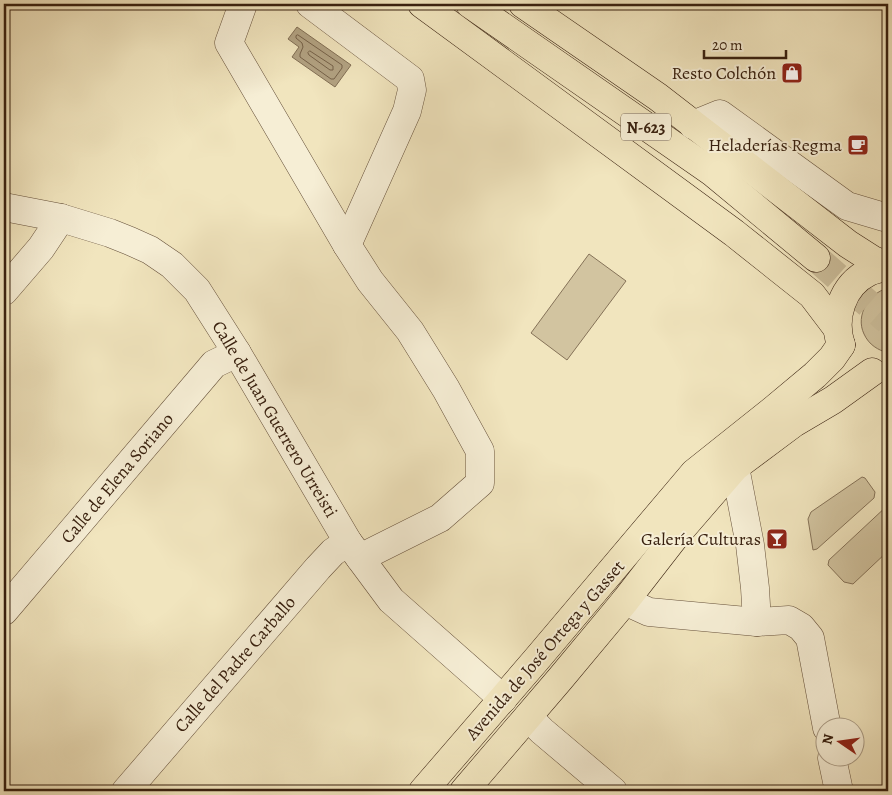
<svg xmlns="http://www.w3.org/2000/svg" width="892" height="795" font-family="Alegreya,serif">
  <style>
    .green { fill: #d2c4a0; stroke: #857258 }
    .water { fill: #b2a282; stroke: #816e54 }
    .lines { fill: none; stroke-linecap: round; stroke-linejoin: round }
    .shore { stroke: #756148; stroke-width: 1 }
    .highway-tunnel { stroke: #ccbe9b; stroke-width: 28; stroke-dasharray: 28 14; stroke-linecap: butt }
    .minor-casing { stroke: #66513b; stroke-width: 29 }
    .major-casing { stroke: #38200f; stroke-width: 29 }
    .highway-casing { stroke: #38200f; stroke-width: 29 }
    .minor { stroke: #f6eed5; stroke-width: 28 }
    .major { stroke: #f1e5be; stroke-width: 28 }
    .highway { stroke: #f1e5be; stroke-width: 28 }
    .labels { text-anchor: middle; stroke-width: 4; stroke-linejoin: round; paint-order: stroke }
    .shield { fill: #f6eed5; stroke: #715e4a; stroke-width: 1 }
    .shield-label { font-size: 16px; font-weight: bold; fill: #38200f }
    .poi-label { font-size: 18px; fill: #38200f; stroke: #f6eed5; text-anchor: end }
    .street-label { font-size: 18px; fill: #38200f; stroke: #f6eed5 }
  </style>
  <rect width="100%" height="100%" fill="#f1e5be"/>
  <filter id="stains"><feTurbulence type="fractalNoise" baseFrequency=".004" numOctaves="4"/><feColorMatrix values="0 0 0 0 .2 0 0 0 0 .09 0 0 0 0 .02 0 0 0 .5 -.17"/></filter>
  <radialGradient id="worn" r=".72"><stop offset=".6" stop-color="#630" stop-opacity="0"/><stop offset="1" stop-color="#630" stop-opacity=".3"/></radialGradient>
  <!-- green -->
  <g class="green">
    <path d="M589,254L626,281L567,360L531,333Z"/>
    <path d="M888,288V353C878,350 869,345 864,334C855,315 869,293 888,288Z"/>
    <path d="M862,477L865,478L875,492L874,498L817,549L813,550L808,519L811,512Z"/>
    <path d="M888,505V551L853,584L844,582L828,565L829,560Z"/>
  </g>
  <!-- water -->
  <path class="water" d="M297,27L351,65L335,87L292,57L299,47L288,39Z"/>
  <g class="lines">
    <!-- shore -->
    <g class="shore">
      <path d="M298,35L342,65V68L334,79H331L300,57V54L303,47L302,43L296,38V36Z"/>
      <path d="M310,51L333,66V70H330L309,55L308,53Z"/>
    </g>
    <!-- highway-tunnel -->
    <path class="highway-tunnel" d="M816,258L888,321"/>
    <!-- minor casing -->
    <g class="minor-casing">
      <g id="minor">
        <path d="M243,4L229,43L347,245L370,281L410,331L446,389L480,451V483L440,518L360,558"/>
        <path d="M310,4L410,79L412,90L407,111L347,245"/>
        <path d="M693,125L720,114L847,206L884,217H888"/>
        <path d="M4,207L61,218L110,233L130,241L150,250L172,265L197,290L237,353L348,542L391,600L503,699"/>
        <path d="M4,291L41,248L61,218"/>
        <path d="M735,467L750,545L755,588L757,622"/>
        <path d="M625,601L649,612L757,622L789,620L801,627L810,638L827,728"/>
        <path d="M4,611L214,364L237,353"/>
        <path d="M528,717L542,731L613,791"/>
        <path d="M832,758L839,791"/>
        <path d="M126,791L318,568L333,552L348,542"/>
      </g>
    </g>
    <!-- major casing -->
    <g class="major-casing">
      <g id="major">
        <path d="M841,345C832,318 842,285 869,272C875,269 882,268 888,267"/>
        <path d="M423,791L536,660L694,473L773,410L815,375L832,358L841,345"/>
        <path d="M464,791L560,679L625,601L677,534L735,467L794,423L833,400L872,372"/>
      </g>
    </g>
    <!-- highway casing -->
    <g class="highway-casing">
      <g id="highway">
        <path d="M422,4L734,233L812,295L837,328"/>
        <path d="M470,4L712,172L816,258"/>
        <path d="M523,4L658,97L848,244L873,260L888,266"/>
      </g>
    </g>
    <!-- minor -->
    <use href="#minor" class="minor"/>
    <!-- major -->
    <use href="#major" class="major"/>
    <!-- highway -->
    <use href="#highway" class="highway"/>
  </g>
  <!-- icons -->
  <defs>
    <g id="shop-square" transform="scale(1.125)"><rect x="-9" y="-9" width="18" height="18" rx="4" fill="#8f2418" stroke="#f6eed5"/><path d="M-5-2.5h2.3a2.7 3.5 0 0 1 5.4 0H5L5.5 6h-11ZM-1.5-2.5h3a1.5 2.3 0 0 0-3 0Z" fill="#fff"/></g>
    <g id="cafe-square" transform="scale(1.125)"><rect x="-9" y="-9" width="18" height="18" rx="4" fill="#8f2418" stroke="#f6eed5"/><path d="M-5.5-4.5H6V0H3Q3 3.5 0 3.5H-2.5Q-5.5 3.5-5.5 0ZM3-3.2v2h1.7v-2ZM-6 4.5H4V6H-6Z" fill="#fff"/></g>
    <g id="bar-square" transform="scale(1.125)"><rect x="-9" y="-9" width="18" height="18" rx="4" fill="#8f2418" stroke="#f6eed5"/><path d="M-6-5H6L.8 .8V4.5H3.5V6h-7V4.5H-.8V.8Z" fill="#fff"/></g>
  </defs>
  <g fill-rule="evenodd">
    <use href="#shop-square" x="792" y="73"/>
    <use href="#cafe-square" x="858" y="145"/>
    <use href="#bar-square" x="777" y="539"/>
  </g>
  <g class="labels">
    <!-- shield labels -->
    <rect class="shield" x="621" y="113.5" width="50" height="27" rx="4"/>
    <g class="shield-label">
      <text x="646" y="133">N-623</text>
    </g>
    <!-- poi labels -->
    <g class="poi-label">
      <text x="776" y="79">Resto Colchón</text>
      <text x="842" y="151">Heladerías Regma</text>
      <text x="761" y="545">Galería Culturas</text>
    </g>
    <!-- street labels -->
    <g class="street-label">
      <text transform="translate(275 419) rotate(59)" y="6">Calle de Juan Guerrero Urreisti</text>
      <text transform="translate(117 478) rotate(-50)" y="6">Calle de Elena Soriano</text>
      <text transform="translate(545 650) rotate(-49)" y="6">Avenida de José Ortega y Gasset</text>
      <text transform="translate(235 664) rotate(-49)" y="6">Calle del Padre Carballo</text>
    </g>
  </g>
  <!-- margin -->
  <rect width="892" height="795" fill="none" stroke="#f1e5be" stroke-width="20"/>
  <rect x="5" y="5" width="882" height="785" fill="none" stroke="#38200f" stroke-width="2.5"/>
  <rect x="10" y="10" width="872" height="775" fill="none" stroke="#38200f"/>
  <!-- north arrow -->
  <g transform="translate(840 742) rotate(283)"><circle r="24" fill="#f6eed5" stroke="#aa9c86"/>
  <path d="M0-4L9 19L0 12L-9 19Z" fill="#8f2418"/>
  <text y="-8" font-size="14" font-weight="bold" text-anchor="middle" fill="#38200f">N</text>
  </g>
  <!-- scale -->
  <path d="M704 50v8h82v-8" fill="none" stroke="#38200f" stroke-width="2.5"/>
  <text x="712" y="50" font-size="15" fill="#38200f" stroke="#f6eed5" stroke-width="4" paint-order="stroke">20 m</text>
  <rect width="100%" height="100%" filter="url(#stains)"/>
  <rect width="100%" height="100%" fill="url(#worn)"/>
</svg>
